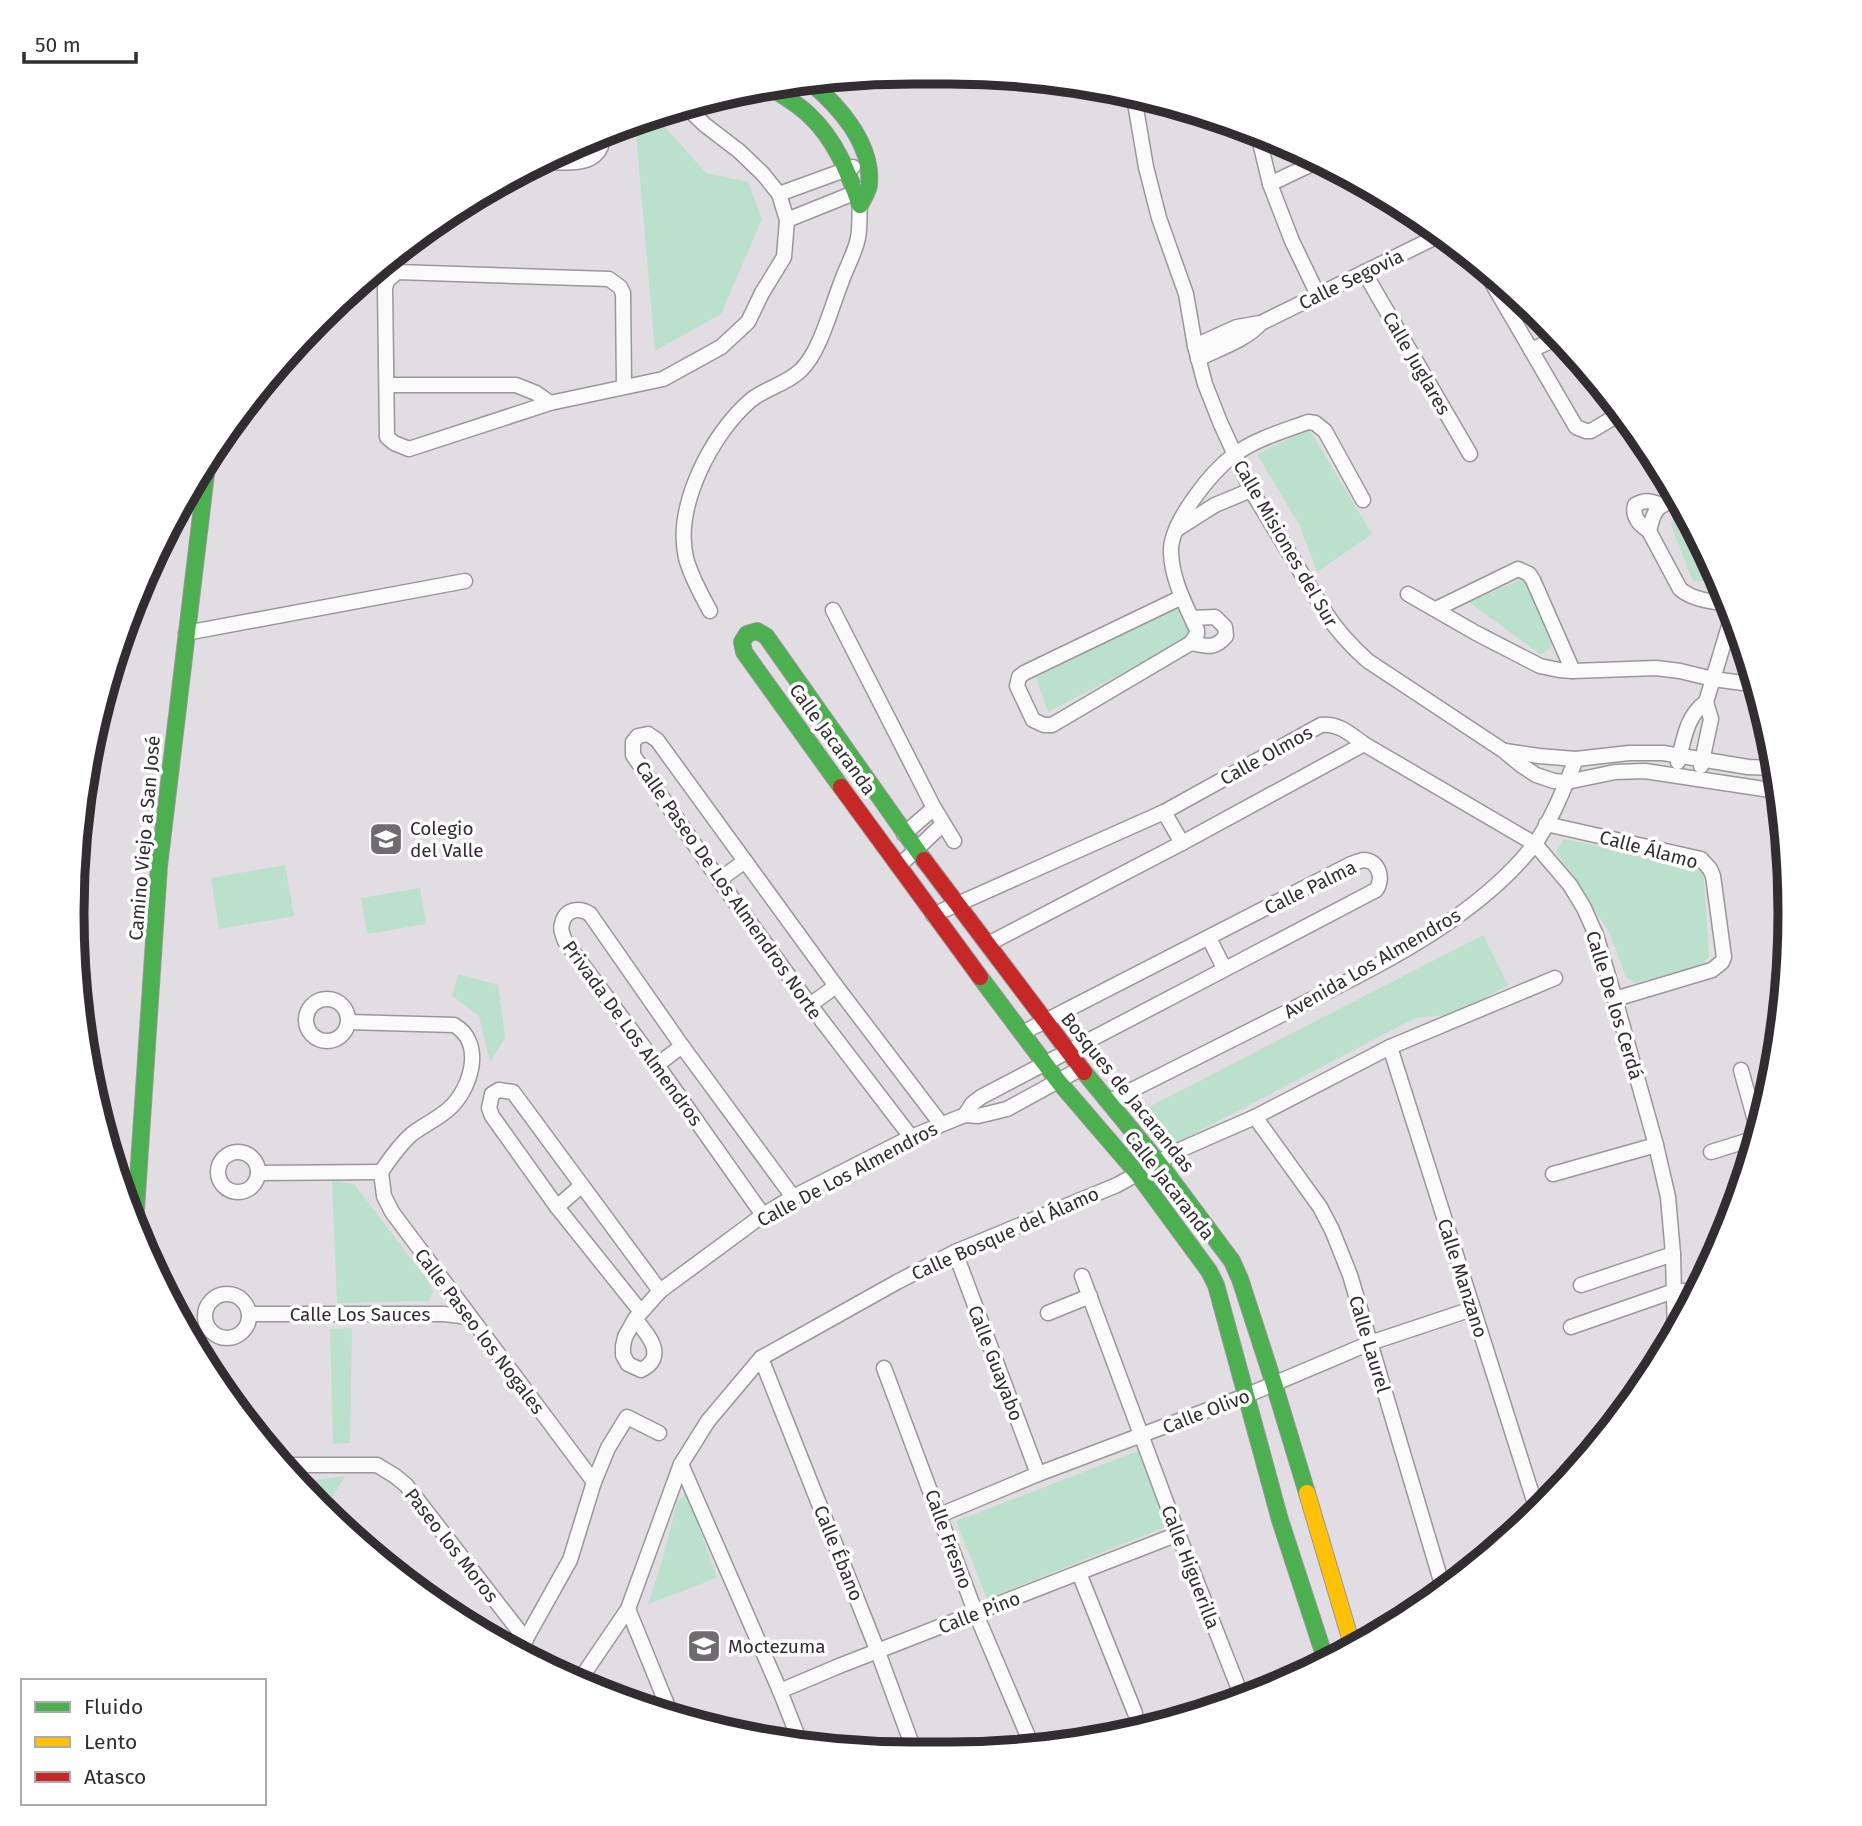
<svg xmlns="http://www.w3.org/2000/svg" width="1862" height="1826" font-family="'Fira Sans',sans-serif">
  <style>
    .green { fill: #bbe0cc }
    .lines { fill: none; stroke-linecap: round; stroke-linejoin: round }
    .street-casing { stroke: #9a979a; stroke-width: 17 }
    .fast-casing { stroke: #9a979a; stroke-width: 18 }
    .slow-casing { stroke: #9a979a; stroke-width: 18 }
    .jam-casing { stroke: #9a979a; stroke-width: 18 }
    .street { stroke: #fbfafb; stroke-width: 14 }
    .fast { stroke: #4caf50; stroke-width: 16 }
    .slow { stroke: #ffc107; stroke-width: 16 }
    .jam { stroke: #c62828; stroke-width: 16 }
    .labels { text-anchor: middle; stroke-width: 7; stroke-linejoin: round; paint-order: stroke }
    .street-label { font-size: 19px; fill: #312d31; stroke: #fff }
    .poi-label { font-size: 19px; fill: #312d31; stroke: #fff; text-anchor: start }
    .rim { fill: none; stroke: #312d31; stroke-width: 9 }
  </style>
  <rect width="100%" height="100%" fill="#e2dde2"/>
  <!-- green -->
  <g class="green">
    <path d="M655,116L706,173L748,182L762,219L721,314L655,351L635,122Z"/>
    <path d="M1280,144L1303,154L1292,159L1282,160Z"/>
    <path d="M1309,429L1372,534L1317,572L1299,524L1257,454Z"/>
    <path d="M1681,505L1704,541L1719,582L1693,581L1671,525L1677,507Z"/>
    <path d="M1524,578L1532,590L1552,646L1541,655L1469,602Z"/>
    <path d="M1180,606L1196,635L1048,712L1036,677Z"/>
    <path d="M1564,839L1703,868L1709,956L1702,965L1635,983L1626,977L1609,932L1556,851Z"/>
    <path d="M285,865L294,916L219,929L211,878Z"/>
    <path d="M420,888L426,924L367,934L361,898Z"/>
    <path d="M1483,935L1508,985L1455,1014L1415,1018L1165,1149L1159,1146L1141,1121L1143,1110Z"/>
    <path d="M458,974L498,985L505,1038L490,1062L479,1016L452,996Z"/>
    <path d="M332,1181L354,1184L428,1281L433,1292L428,1301L337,1303Z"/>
    <path d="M352,1328L350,1443L333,1444L330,1329Z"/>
    <path d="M1138,1451L1168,1526L987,1599L956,1521Z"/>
    <path d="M345,1476L325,1510L309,1492L316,1480Z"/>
    <path d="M687,1492L717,1578L648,1604L663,1558L677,1502Z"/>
  </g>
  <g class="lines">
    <!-- street casing -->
    <g class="street-casing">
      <g id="street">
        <path d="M1134,97L1146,167L1159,218L1186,294L1195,346L1205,384L1220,422L1251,490L1325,612C1337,631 1351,646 1368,661L1504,751L1521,765L1536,775L1554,781L1567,782L1615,772L1645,771L1777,791"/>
        <path d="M1258,134L1270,184L1292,241L1318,295"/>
        <path d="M542,162C568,162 604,169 603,132"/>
        <path d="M1270,184L1318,161"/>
        <path d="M779,194L853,167"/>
        <path d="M787,220L864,189"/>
        <path d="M1481,264L1576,427L1586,431H1591L1623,412"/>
        <path d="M1364,272L1470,454"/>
        <path d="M1195,346L1237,327L1260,323"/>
        <path d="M1531,350L1558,338"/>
        <path d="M1198,359C1218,349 1246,340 1261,323L1440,235"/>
        <path d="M387,385H516L536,393L550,403"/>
        <path d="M624,386L623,293L620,287L609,279L397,272L387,281L385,288L387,437L394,443L409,449L550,403L663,379L721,347L748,322L762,293L784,257L787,220L779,194L763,174L739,151L705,125L686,107"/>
        <path d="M1677,499C1656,506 1654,510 1649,531L1680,589C1693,600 1711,601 1727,604"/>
        <path d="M1177,529L1215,505L1251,490"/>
        <path d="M1649,531C1639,524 1632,517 1635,505C1645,499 1651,501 1661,505"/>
        <path d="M1408,594L1476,633L1540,666L1559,670L1573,671L1656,668L1680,671L1713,679L1758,685"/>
        <path d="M1182,597L1024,673L1019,677L1017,686L1033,720L1044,725H1052L1191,643L1197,634V630C1186,606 1172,580 1171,553C1169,524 1211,472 1234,455C1255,439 1284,431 1308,422L1315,423L1325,431L1363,500"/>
        <path d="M1436,609L1518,569L1529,574L1533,580L1573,671"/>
        <path d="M833,610L934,808L954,841"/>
        <path d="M710,611C701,594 691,577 686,558C674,506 712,433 751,400C766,388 787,384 801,370C820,352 831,308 841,283C846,268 855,253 858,238C860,227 859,216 860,205"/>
        <path d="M186,633L465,581"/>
        <path d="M1191,643C1207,646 1214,650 1226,636L1225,627L1215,617L1192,618"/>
        <path d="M1706,702L1732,616"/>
        <path d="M1505,751L1539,756L1576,759L1629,753H1663L1748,767L1774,768"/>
        <path d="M1678,762C1684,740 1686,716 1706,702"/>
        <path d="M1701,766L1711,719L1706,702"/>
        <path d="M1164,812L1182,843"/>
        <path d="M1546,824L1701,859L1710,869L1713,876L1724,957L1722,962L1712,970L1615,999"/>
        <path d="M904,834L934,808"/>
        <path d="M899,866L943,824"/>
        <path d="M719,880L745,861"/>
        <path d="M933,915L1164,812L1321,725C1339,723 1350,734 1364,744L1535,844L1570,885L1584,908L1596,935L1615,999L1656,1145L1668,1197L1673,1254L1675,1337"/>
        <path d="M1209,938L1224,968"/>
        <path d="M988,944L1182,843L1364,744"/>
        <circle cx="327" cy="1020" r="21"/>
        <path d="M810,1005L836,986"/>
        <path d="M348,1022L454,1025C484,1042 472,1085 452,1106C440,1118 425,1124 412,1134C399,1145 390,1159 381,1172"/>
        <path d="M1390,1047L1537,1510"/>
        <path d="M657,1065L682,1046"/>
        <path d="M1741,1070L1758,1131"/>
        <path d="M1108,1102C1170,1071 1231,1040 1293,1009C1377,966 1475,920 1534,845C1551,822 1565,786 1576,759"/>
        <path d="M965,1115L972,1104L981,1097L1376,890C1384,879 1379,860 1363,860C1359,861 1354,863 1351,864L1022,1033"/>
        <path d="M1255,1117L1320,1207L1332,1230L1350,1275L1444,1591"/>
        <path d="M911,1137L810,1005L719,880L633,755V742L638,736L648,734L657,740L836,986L941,1124"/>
        <circle cx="238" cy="1172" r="20"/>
        <path d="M1711,1152L1756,1138"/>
        <path d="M381,1172L384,1196L392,1212L594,1482"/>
        <path d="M258,1173L381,1172"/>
        <path d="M1553,1174L1656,1145"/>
        <path d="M557,1207L581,1186"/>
        <path d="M763,1215L657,1065L565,941C563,936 560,929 562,924C565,909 579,907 590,914L682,1046L793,1197"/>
        <path d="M955,1252L1038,1474"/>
        <path d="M1082,1276L1178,1534L1242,1697"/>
        <path d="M1581,1285L1673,1254"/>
        <circle cx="227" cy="1316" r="22"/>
        <path d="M641,1312L557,1207L492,1116L489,1108L492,1094L499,1090L513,1092L660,1291"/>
        <path d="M1048,1313L1090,1296"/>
        <path d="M249,1314H444L470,1317"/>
        <path d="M635,1319C648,1334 668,1357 641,1370L628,1364L623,1355V1346L625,1337L635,1319L660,1291L763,1215L793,1197L911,1137L965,1115L978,1116L1007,1109L1080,1069"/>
        <path d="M1571,1327L1674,1291H1697"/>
        <path d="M761,1358L878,1652L914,1750"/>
        <path d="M884,1368L976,1614L1033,1748"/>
        <path d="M681,1464L780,1691L802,1747"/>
        <path d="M283,1465H377L395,1476L406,1485L526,1640"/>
        <path d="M940,1515L1038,1474L1245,1396L1370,1343L1472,1309"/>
        <path d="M1079,1573L1135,1713"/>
        <path d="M628,1609L672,1717"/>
        <path d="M518,1653L570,1560L594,1482L608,1448L627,1417L659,1433"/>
        <path d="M579,1681L628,1609L681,1464L708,1421L761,1358L897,1282L955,1252L1117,1185L1182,1149L1255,1117L1390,1047L1555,978"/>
        <path d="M780,1691L839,1666L1178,1534"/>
      </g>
    </g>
    <!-- fast casing -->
    <g class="fast-casing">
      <g id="fast">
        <path d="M810,82C839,106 873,144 869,185C868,192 863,199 860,205"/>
        <path d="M768,86C782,95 797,103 809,115C835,139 848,172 860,205"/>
        <path d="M841,787L744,652L742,642L747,634L757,631L766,636L924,860"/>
        <path d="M980,977L1058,1081L1137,1173L1209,1271L1216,1285L1280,1520L1327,1664"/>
        <path d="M1084,1072L1158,1162L1232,1261L1240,1279L1274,1384L1307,1493"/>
        <path d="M135,1224L159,866L208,457"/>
      </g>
    </g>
    <!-- slow casing -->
    <g class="slow-casing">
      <path id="slow" d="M1307,1493L1353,1648"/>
    </g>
    <!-- jam casing -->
    <g class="jam-casing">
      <g id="jam">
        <path d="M841,787L980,977"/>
        <path d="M924,860L1084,1072"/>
      </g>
    </g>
    <!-- street -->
    <use href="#street" class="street"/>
    <!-- fast -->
    <use href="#fast" class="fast"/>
    <!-- slow -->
    <use href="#slow" class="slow"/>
    <!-- jam -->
    <use href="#jam" class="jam"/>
  </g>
  <!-- icons -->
  <defs>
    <g id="school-square" transform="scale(1.75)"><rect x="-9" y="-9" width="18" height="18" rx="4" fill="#6f6b6f" stroke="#fff"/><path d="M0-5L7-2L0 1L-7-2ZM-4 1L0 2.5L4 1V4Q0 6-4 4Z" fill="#fff"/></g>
  </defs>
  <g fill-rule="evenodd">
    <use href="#school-square" x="386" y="839"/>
    <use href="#school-square" x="704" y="1646"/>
  </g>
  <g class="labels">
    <!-- street labels -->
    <g class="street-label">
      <text transform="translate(1351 279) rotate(-26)" y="7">Calle Segovia</text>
      <text transform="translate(1417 363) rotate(60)" y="7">Calle Juglares</text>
      <text transform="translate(1286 543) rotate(60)" y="7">Calle Misiones del Sur</text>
      <text transform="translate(833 739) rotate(54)" y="7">Calle Jacaranda</text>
      <text transform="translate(1266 755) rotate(-29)" y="7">Calle Olmos</text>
      <text transform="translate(144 838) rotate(-85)" y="7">Camino Viejo a San José</text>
      <text transform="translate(1649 849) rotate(15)" y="7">Calle Álamo</text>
      <text transform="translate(1310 887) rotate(-26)" y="7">Calle Palma</text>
      <text transform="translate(729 890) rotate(55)" y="7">Calle Paseo De Los Almendros Norte</text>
      <text transform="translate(1372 963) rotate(-30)" y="7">Avenida Los Almendros</text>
      <text transform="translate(1615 1005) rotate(73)" y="7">Calle De los Cerdá</text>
      <text transform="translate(633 1033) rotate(54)" y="7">Privada De Los Almendros</text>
      <text transform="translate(1128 1092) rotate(51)" y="7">Bosques de Jacarandas</text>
      <text transform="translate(847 1174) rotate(-28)" y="7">Calle De Los Almendros</text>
      <text transform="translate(1170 1185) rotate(52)" y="7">Calle Jacaranda</text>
      <text transform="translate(1005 1233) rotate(-24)" y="7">Calle Bosque del Álamo</text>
      <text transform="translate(1463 1278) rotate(72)" y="7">Calle Manzano</text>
      <text x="360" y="1321">Calle Los Sauces</text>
      <text transform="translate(480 1331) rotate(53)" y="7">Calle Paseo los Nogales</text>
      <text transform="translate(1370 1344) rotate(73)" y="7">Calle Laurel</text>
      <text transform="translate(996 1363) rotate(69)" y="7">Calle Guayabo</text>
      <text transform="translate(1206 1411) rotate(-21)" y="7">Calle Olivo</text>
      <text transform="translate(949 1539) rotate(70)" y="7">Calle Fresno</text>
      <text transform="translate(452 1545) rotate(52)" y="7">Paseo los Moros</text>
      <text transform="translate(839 1553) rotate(68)" y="7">Calle Ébano</text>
      <text transform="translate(1191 1567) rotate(69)" y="7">Calle Higuerilla</text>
      <text transform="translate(979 1612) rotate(-21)" y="7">Calle Pino</text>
    </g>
    <!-- poi labels -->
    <g class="poi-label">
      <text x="410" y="835">Colegio<tspan x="410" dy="22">del Valle</tspan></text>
      <text x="728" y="1653">Moctezuma</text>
    </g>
  </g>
  <!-- crop -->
  <path d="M0 0H1862V1826H0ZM913 84H949A829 829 0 0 1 1778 913V913A829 829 0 0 1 949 1742H913A829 829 0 0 1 84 913V913A829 829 0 0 1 913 84Z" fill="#fff" fill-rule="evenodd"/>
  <path class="rim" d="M913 84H949A829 829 0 0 1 1778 913V913A829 829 0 0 1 949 1742H913A829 829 0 0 1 84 913V913A829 829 0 0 1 913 84Z"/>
  <!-- legend -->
  <rect x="21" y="1679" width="245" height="126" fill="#ffffff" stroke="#adabad" stroke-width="2"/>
  <rect x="35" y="1702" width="35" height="10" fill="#4caf50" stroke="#adabad" stroke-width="2"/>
  <text x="84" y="1714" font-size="21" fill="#312d31">Fluido</text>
  <rect x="35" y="1737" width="35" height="10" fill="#ffc107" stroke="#adabad" stroke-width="2"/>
  <text x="84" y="1749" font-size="21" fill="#312d31">Lento</text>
  <rect x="35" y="1772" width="35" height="10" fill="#c62828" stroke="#adabad" stroke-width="2"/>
  <text x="84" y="1784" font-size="21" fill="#312d31">Atasco</text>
  <!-- scale -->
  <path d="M24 52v10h112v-10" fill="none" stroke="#312d31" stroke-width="3.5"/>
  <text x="35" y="52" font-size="21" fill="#312d31" stroke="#ffffff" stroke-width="5" paint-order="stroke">50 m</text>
</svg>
